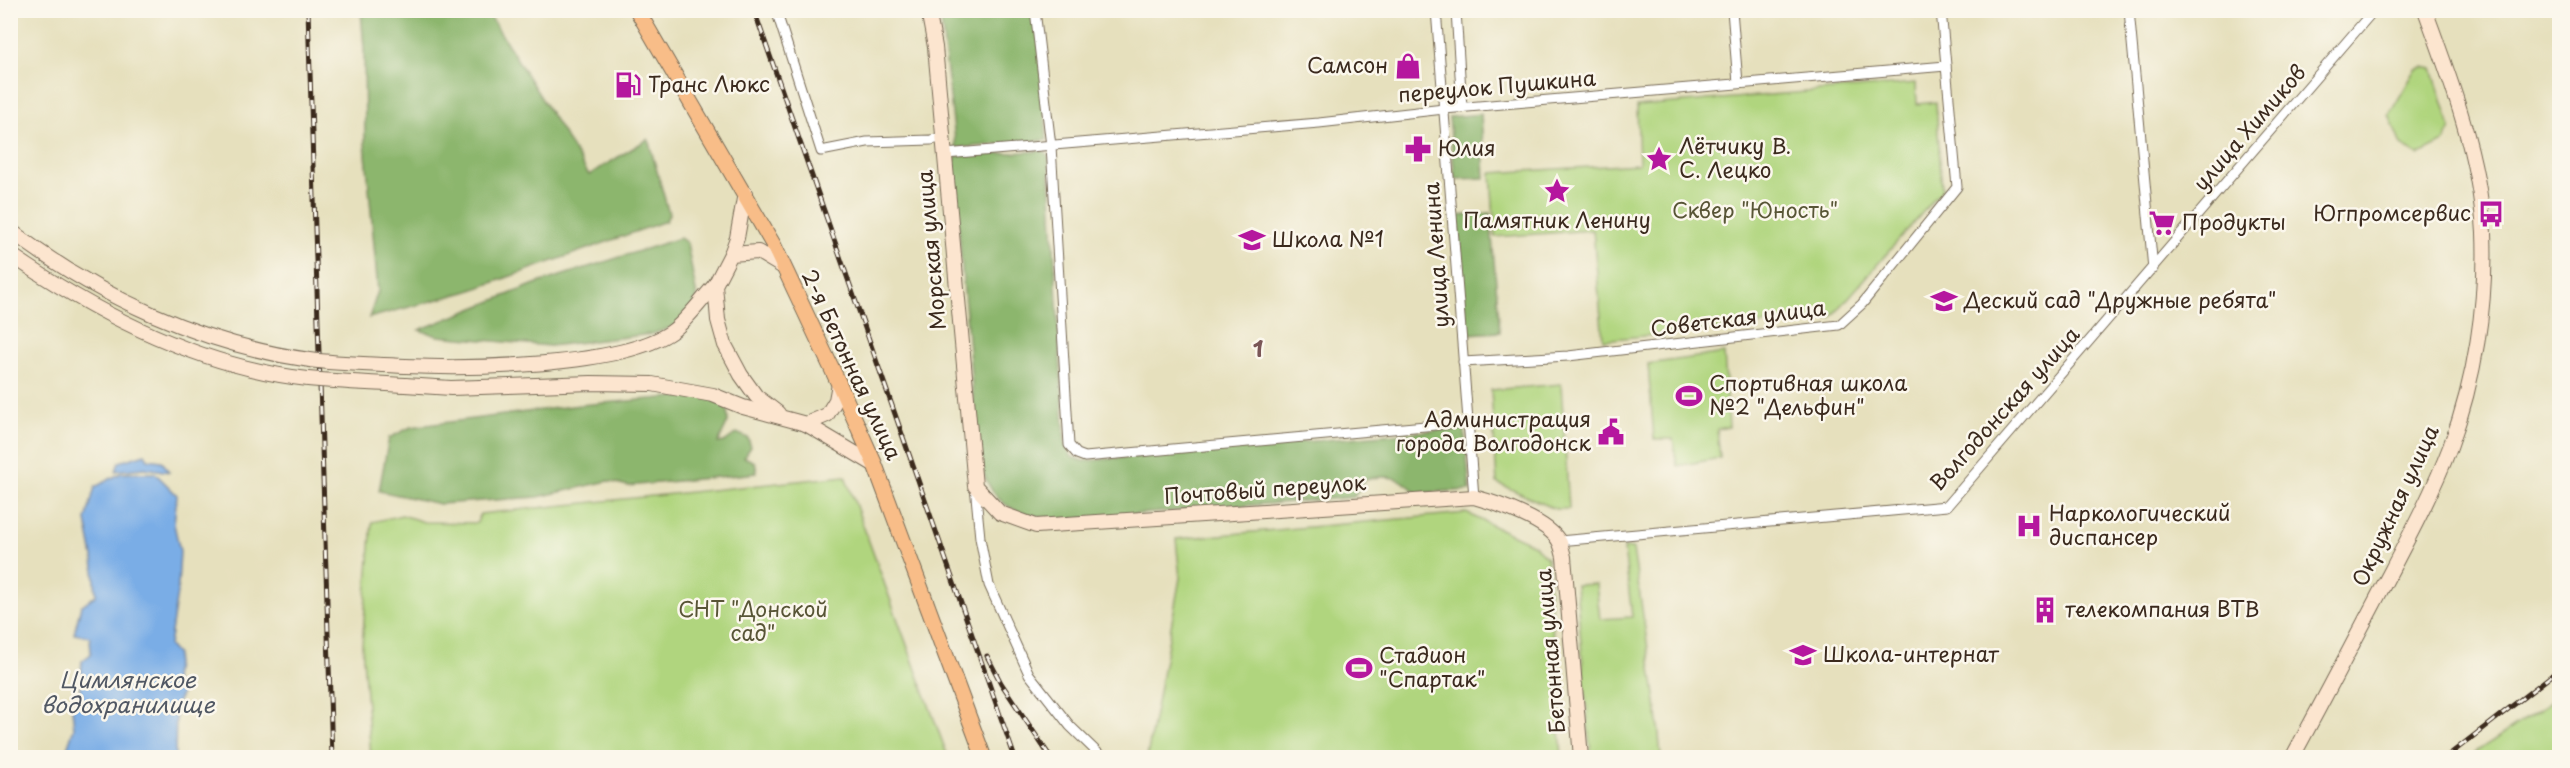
<svg xmlns="http://www.w3.org/2000/svg" width="2570" height="768" font-family="'Playpen Sans',sans-serif">
  <style>
    .green { fill: #b0d57e; stroke: #76804e; stroke-width: 1.5 }
    .forest { fill: #8cb66d; stroke: #647046; stroke-width: 1.5 }
    .water { fill: #7aade6; stroke: #5a6c82; stroke-width: 1.5 }
    .lines { fill: none; stroke-linecap: round; stroke-linejoin: round }
    .street-casing { stroke: #776a56; stroke-width: 11 }
    .secondary-casing { stroke: #776a56; stroke-width: 16 }
    .primary-casing { stroke: #776a56; stroke-width: 17 }
    .street { stroke: #fff; stroke-width: 9 }
    .secondary { stroke: #fce5cf; stroke-width: 14 }
    .primary { stroke: #f8bd88; stroke-width: 15 }
    .rail-casing { stroke: #3b2a1e; stroke-width: 5 }
    .rail { stroke: #fbf7ec; stroke-width: 3; stroke-dasharray: 9; stroke-linecap: butt }
    .secondary-bridge-casing { stroke: #776a56; stroke-width: 16; stroke-linecap: butt }
    .secondary-bridge { stroke: #fce5cf; stroke-width: 14 }
    .labels { text-anchor: middle; stroke-width: 5; stroke-linejoin: round; paint-order: stroke }
    .poi-label { font-size: 21px; fill: #3b2a1e; stroke: #fbf7ec; text-anchor: start }
    .street-label { font-size: 21px; fill: #3b2a1e; stroke: #fbf7ec }
    .park-label { font-size: 21px; fill: #585536; stroke: #fbf7ec }
    .neighbourhood-label { font-size: 22px; font-weight: bold; fill: #7a5657; stroke: #fbf7ec }
    .water-label { font-size: 22px; font-style: italic; fill: #515864; stroke: #fbf7ec }
  </style>
  <rect width="100%" height="100%" fill="#fbf7ec"/>
  <filter id="ink" filterUnits="userSpaceOnUse"><feTurbulence type="fractalNoise" baseFrequency=".0167" numOctaves="2"/><feDisplacementMap in="SourceGraphic" scale="12" xChannelSelector="R" yChannelSelector="G"/><feConvolveMatrix kernelMatrix="1 2 1 2 8 2 1 2 1" color-interpolation-filters="sRGB"/></filter>
  <filter id="wash" filterUnits="userSpaceOnUse"><feTurbulence type="fractalNoise" baseFrequency=".008" numOctaves="4" result="noise"/><feDisplacementMap in="SourceGraphic" scale="24" xChannelSelector="R" yChannelSelector="G"/><feGaussianBlur stdDeviation="1.35" result="paint"/><feColorMatrix in="noise" values="0 0 0 0 0 0 0 0 0 0 0 0 0 0 0 0 0 1.4 0 .05"/><feComposite in="paint" operator="in"/></filter>
  <g filter="url(#wash)">
    <rect width="100%" height="100%" fill="#e6e0bd"/>
    <!-- green -->
    <g class="green">
      <path d="M2423,67L2432,69L2451,128L2444,142L2418,155L2401,145L2389,115L2416,69Z"/>
      <path d="M1916,83L1917,104L1936,102L1942,190L1831,318L1603,340L1593,230L1495,237L1491,173L1639,164L1637,106Z"/>
      <path d="M1724,353L1729,427L1717,429L1720,458L1677,466L1673,439H1654L1648,364Z"/>
      <path d="M1561,384L1569,509H1555L1497,483L1491,390Z"/>
      <path d="M845,476L948,757H371L362,645L372,522L402,515L424,522L477,523L480,514Z"/>
      <path d="M1466,513L1534,545L1547,558L1562,757H1147L1180,578L1176,539Z"/>
      <path d="M1624,548L1633,549L1656,702L1661,757H1591L1576,585L1596,584L1600,619L1632,617Z"/>
      <path d="M2559,697V757H2468Z"/>
    </g>
    <!-- forest -->
    <g class="forest">
      <path d="M361,11H487L589,175L648,139L669,214L666,221L469,291L369,318L378,291L365,143L364,48Z"/>
      <path d="M940,11H1037L1047,140L956,148Z"/>
      <path d="M1481,114L1485,178L1455,179L1449,117Z"/>
      <path d="M1043,151L1047,154L1049,159L1065,445L1072,457L1083,461L1464,428L1470,490L1416,493C1401,476 1386,474 1365,480L1354,497L1062,520C1011,514 990,506 978,454L953,163L957,156Z"/>
      <path d="M1490,213L1500,332L1467,334L1457,216Z"/>
      <path d="M680,238L687,243L697,297L690,321L652,334L550,346L438,336L419,330L535,284Z"/>
      <path d="M711,394L727,401L728,422L718,443L724,442L737,433L748,438L751,447L744,457L755,462L757,473L628,486L608,481L538,497L440,504L379,491L389,438L411,427L580,405Z"/>
    </g>
    <!-- water -->
    <g class="water">
      <path d="M145,454L148,459L162,461L169,472L145,468L116,471L119,462Z"/>
      <path d="M121,473H155L177,495L174,524L180,551L178,586L169,646L177,655L174,679L182,693L174,709L176,714L175,757H64L74,728L72,709L79,700L82,661L91,654L90,637L74,634L81,606L96,595L93,557L86,520L95,487Z"/>
    </g>
  </g>
  <g filter="url(#ink)">
    <g class="lines">
      <!-- street casing -->
      <g class="street-casing">
        <g id="street">
          <path d="M776,10L821,151L867,142L931,140L944,137"/>
          <path d="M1035,10L1051,146L1069,445L1077,454L1085,457L1469,422"/>
          <path d="M1436,10L1474,497"/>
          <path d="M1456,10L1462,108"/>
          <path d="M1732,10L1738,83"/>
          <path d="M2129,10L2153,269"/>
          <path d="M945,154L1319,123L1444,109L1946,66"/>
          <path d="M1463,362L1568,356L1839,325L1862,304L1957,187L1941,10"/>
          <path d="M975,486L980,538L989,585L1029,674L1070,726L1103,758"/>
          <path d="M1559,541L1947,506L2374,10"/>
        </g>
      </g>
      <!-- secondary casing -->
      <g class="secondary-casing">
        <g id="secondary">
          <path d="M928,10L935,47L975,486L1000,513L1036,526L1474,497C1496,503 1550,521 1560,543C1562,548 1563,553 1564,557L1581,758"/>
          <path d="M731,254L737,238L745,193"/>
          <path d="M405,366C468,369 620,367 671,332C686,322 702,299 715,285"/>
          <path d="M405,385L451,388L591,383L652,384L713,395L743,407L806,424L827,415L836,400L839,384"/>
          <path d="M778,413L756,396L741,375L725,345L718,320L715,285L731,254L758,252L783,267"/>
          <path d="M806,424L875,465"/>
          <path d="M2292,758C2322,703 2350,649 2379,594C2404,546 2431,497 2450,447C2475,380 2487,304 2484,233C2480,159 2451,80 2425,10"/>
        </g>
      </g>
      <!-- primary casing -->
      <g class="primary-casing">
        <path id="primary" d="M637,10L774,246L839,384L875,465L984,758"/>
      </g>
      <!-- street -->
      <use href="#street" class="street"/>
      <!-- secondary -->
      <use href="#secondary" class="secondary"/>
      <!-- primary -->
      <use href="#primary" class="primary"/>
      <!-- rail casing -->
      <g class="rail-casing">
        <g id="rail">
          <path d="M308,10L332,758"/>
          <path d="M754,10L1015,758"/>
          <path d="M987,656L1001,683L1051,758"/>
          <path d="M2445,758L2560,669"/>
        </g>
      </g>
      <!-- rail -->
      <use href="#rail" class="rail"/>
      <!-- secondary-bridge casing -->
      <g class="secondary-bridge-casing">
        <g id="secondary-bridge">
          <path d="M10,230C96,296 203,345 310,360C341,364 374,364 405,366"/>
          <path d="M10,254C98,315 201,367 308,379C340,382 373,383 405,385"/>
        </g>
      </g>
      <!-- secondary-bridge -->
      <use href="#secondary-bridge" class="secondary-bridge"/>
    </g>
  </g>
  <!-- icons -->
  <defs>
    <g id="shop-bare" transform="scale(2.07)"><path d="M-5-2.5h2.3a2.7 3.5 0 0 1 5.4 0H5L5.5 6h-11ZM-1.5-2.5h3a1.5 2.3 0 0 0-3 0Z" fill="#b5179e" stroke="#fbf7ec" stroke-width="2.5" paint-order="stroke"/></g>
    <g id="fuel-bare" transform="scale(2.07)"><path d="M-5.5-6h7V0h2V4h1.3V-2.5L3-4.5l.8-.8L6-3V5H2.5V1h-1V6h-7ZM-4.2-4.7v3.2H.2V-4.7Z" fill="#b5179e" stroke="#fbf7ec" stroke-width="2.5" paint-order="stroke"/></g>
    <g id="pharmacy-bare" transform="scale(2.07)"><path d="M-2-6h4v4h4v4h-4v4h-4v-4h-4v-4h4Z" fill="#b5179e" stroke="#fbf7ec" stroke-width="2.5" paint-order="stroke"/></g>
    <g id="sight-bare" transform="scale(2.07)"><path d="M0-6L1.8-2.2L6-1.7L2.9 1.2L3.7 5.4L0 3.3L-3.7 5.4L-2.9 1.2L-6-1.7L-1.8-2.2Z" fill="#b5179e" stroke="#fbf7ec" stroke-width="2.5" paint-order="stroke"/></g>
    <g id="bus-bare" transform="scale(2.07)"><path d="M-5-6H5V4H4V6H2V4H-2V6H-4V4H-5ZM-3.5-4V0h7V-4ZM-3.5 1.2v1.5H-2V1.2ZM2 1.2v1.5H3.5V1.2Z" fill="#b5179e" stroke="#fbf7ec" stroke-width="2.5" paint-order="stroke"/></g>
    <g id="supermarket-bare" transform="scale(2.07)"><path d="M-6-5.5h2.5l.6 2H6L4.5 2H-2.5L-4.4-4H-6ZM-1.5 3.2a1.3 1.3 0 1 0 .1 0ZM3 3.2a1.3 1.3 0 1 0 .1 0Z" fill="#b5179e" stroke="#fbf7ec" stroke-width="2.5" paint-order="stroke"/></g>
    <g id="school-bare" transform="scale(2.07)"><path d="M0-5L7-2L0 1L-7-2ZM-4 1L0 2.5L4 1V4Q0 6-4 4Z" fill="#b5179e" stroke="#fbf7ec" stroke-width="2.5" paint-order="stroke"/></g>
    <g id="stadium-bare" transform="scale(2.07)"><path d="M0-5a6.5 5 0 1 0 0 10a6.5 5 0 1 0 0-10ZM-3.5-1.8h7v3.6h-7Z" fill="#b5179e" stroke="#fbf7ec" stroke-width="2.5" paint-order="stroke"/></g>
    <g id="civic-bare" transform="scale(2.07)"><path d="M-.6-6.5H3V-4.5H.6V-3L4-1V1h2V6H-6V1h2V-1L-.6-3ZM-1.2 2.5V6h2.4V2.5Z" fill="#b5179e" stroke="#fbf7ec" stroke-width="2.5" paint-order="stroke"/></g>
    <g id="hospital-bare" transform="scale(2.07)"><path d="M-5-5h3v3.5h4V-5h3V5h-3V1.5h-4V5h-3Z" fill="#b5179e" stroke="#fbf7ec" stroke-width="2.5" paint-order="stroke"/></g>
    <g id="building-bare" transform="scale(2.07)"><path d="M-4-6H4V6H1V3H-1V6H-4ZM-2.5-4.3h1.7v1.8h-1.7ZM.8-4.3h1.7v1.8H.8ZM-2.5-1h1.7V.8h-1.7ZM.8-1h1.7V.8H.8Z" fill="#b5179e" stroke="#fbf7ec" stroke-width="2.5" paint-order="stroke"/></g>
  </defs>
  <g fill-rule="evenodd">
    <use href="#shop-bare" x="1408" y="66"/>
    <use href="#fuel-bare" x="628" y="85"/>
    <use href="#pharmacy-bare" x="1418" y="149"/>
    <use href="#sight-bare" x="1659" y="159"/>
    <use href="#sight-bare" x="1557" y="191"/>
    <use href="#bus-bare" x="2491" y="214"/>
    <use href="#supermarket-bare" x="2162" y="223"/>
    <use href="#school-bare" x="1252" y="240"/>
    <use href="#school-bare" x="1944" y="301"/>
    <use href="#stadium-bare" x="1689" y="396"/>
    <use href="#civic-bare" x="1611" y="432"/>
    <use href="#hospital-bare" x="2029" y="526"/>
    <use href="#building-bare" x="2045" y="610"/>
    <use href="#school-bare" x="1803" y="655"/>
    <use href="#stadium-bare" x="1359" y="668"/>
  </g>
  <g class="labels">
    <!-- poi labels -->
    <g class="poi-label">
      <text x="1388" y="73" text-anchor="end">Самсон</text>
      <text x="648" y="92">Транс Люкс</text>
      <text x="1679" y="154">Лётчику В.<tspan x="1679" dy="24">С. Лецко</tspan></text>
      <text x="1438" y="156">Юлия</text>
      <text x="2471" y="221" text-anchor="end">Югпромсервис</text>
      <text x="1557" y="228" text-anchor="middle">Памятник Ленину</text>
      <text x="2182" y="230">Продукты</text>
      <text x="1272" y="247">Школа №1</text>
      <text x="1964" y="308">Деский сад "Дружные ребята"</text>
      <text x="1709" y="391">Спортивная школа<tspan x="1709" dy="24">№2 "Дельфин"</tspan></text>
      <text x="1591" y="427" text-anchor="end">Администрация<tspan x="1591" dy="24">города Волгодонск</tspan></text>
      <text x="2049" y="521">Наркологический<tspan x="2049" dy="24">диспансер</tspan></text>
      <text x="2065" y="617">телекомпания ВТВ</text>
      <text x="1823" y="662">Школа-интернат</text>
      <text x="1379" y="663">Стадион<tspan x="1379" dy="24">"Спартак"</tspan></text>
    </g>
    <!-- street labels -->
    <g class="street-label">
      <text transform="translate(1497 87) rotate(-5)" y="7">переулок Пушкина</text>
      <text transform="translate(2250 128) rotate(-49)" y="7">улица Химиков</text>
      <text transform="translate(932 250) rotate(-95)" y="7">Морская улица</text>
      <text transform="translate(1437 255) rotate(-94)" y="7">улица Ленина</text>
      <text transform="translate(1738 319) rotate(-7)" y="7">Советская улица</text>
      <text transform="translate(851 365) rotate(65)" y="7">2-я Бетонная улица</text>
      <text transform="translate(2005 409) rotate(-48)" y="7">Волгодонская улица</text>
      <text transform="translate(1265 490) rotate(-4)" y="7">Почтовый переулок</text>
      <text transform="translate(2396 506) rotate(-65)" y="7">Окружная улица</text>
      <text transform="translate(1551 651) rotate(-95)" y="7">Бетонная улица</text>
    </g>
    <!-- park labels -->
    <g class="park-label">
      <text x="1755" y="218">Сквер "Юность"</text>
      <text x="753" y="617">СНТ "Донской<tspan x="753" dy="24">сад"</tspan></text>
    </g>
    <!-- neighbourhood labels -->
    <g class="neighbourhood-label">
      <text x="1258" y="357">1</text>
    </g>
    <!-- water labels -->
    <g class="water-label">
      <text x="128" y="688">Цимлянское<tspan x="128" dy="25">водохранилище</tspan></text>
    </g>
  </g>
  <!-- margin -->
  <rect width="2570" height="768" fill="none" stroke="#fbf7ec" stroke-width="36"/>
</svg>
